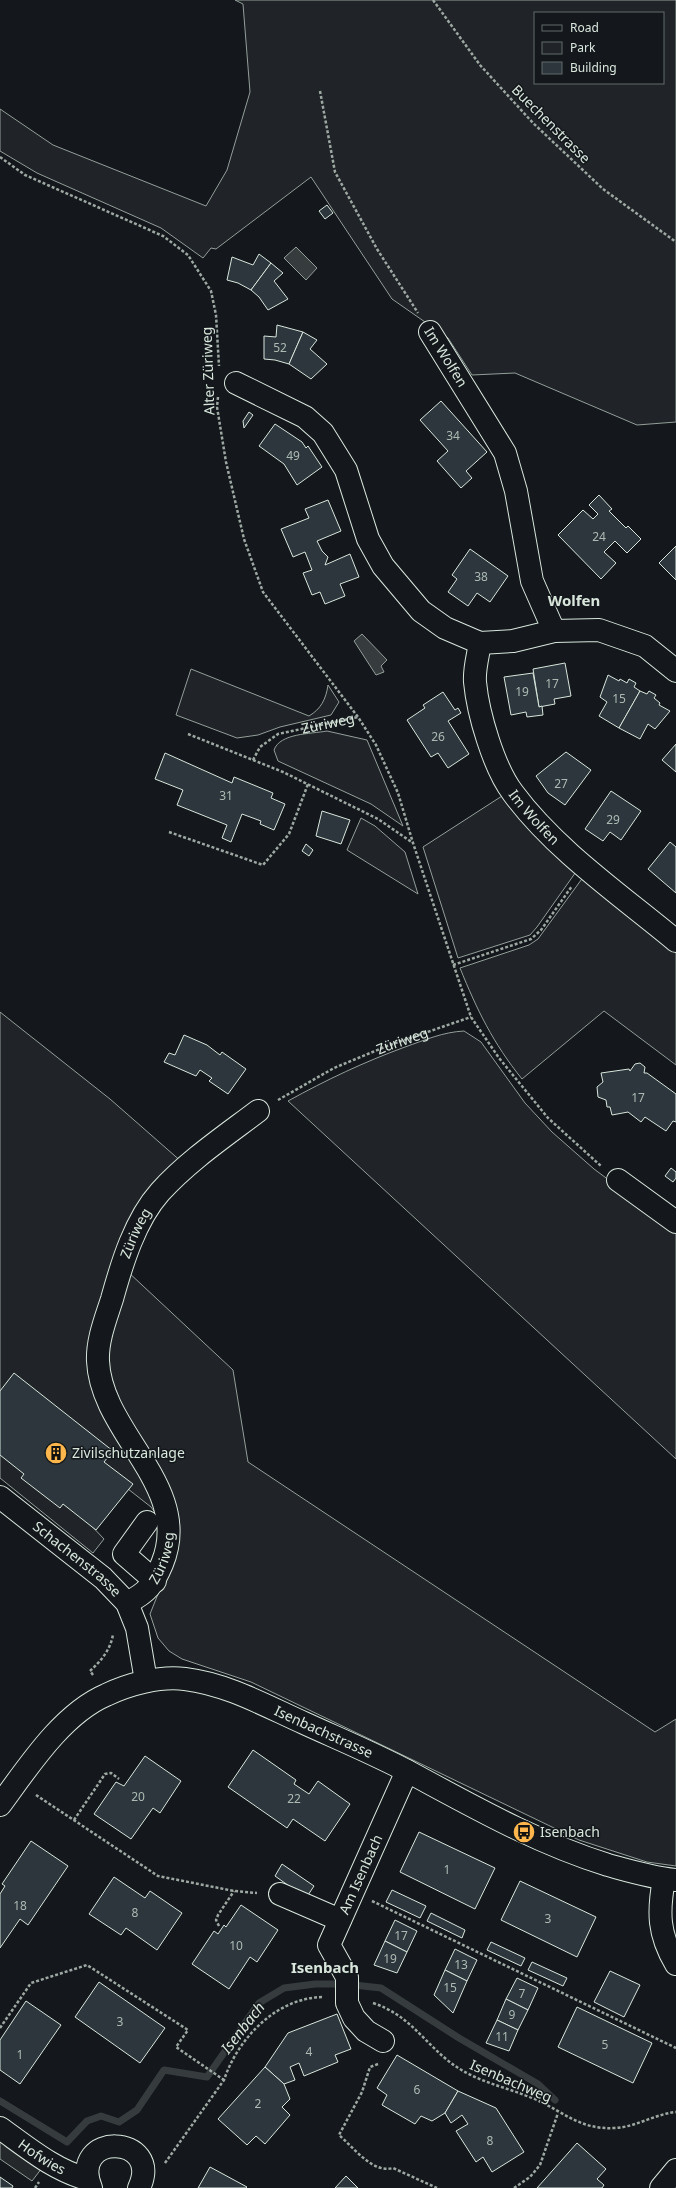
<svg xmlns="http://www.w3.org/2000/svg" width="676" height="2188" font-family="'Noto Sans',sans-serif">
  <style>
    .green { fill: #202428; stroke: #939e99; fill-rule: evenodd }
    .parking { fill: #24282b; stroke: #939e99 }
    .water { fill: #363b3e; stroke: #939e99 }
    .lines { fill: none; stroke-linecap: round; stroke-linejoin: round }
    .stream { stroke: #363b3e; stroke-width: 7 }
    .building { fill: #2c363c; stroke: #d8e6dc }
    .minor-casing { stroke: #d8e6dc; stroke-width: 24 }
    .major-casing { stroke: #d8e6dc; stroke-width: 24 }
    .path { stroke: #9da8a2; stroke-width: 2.5; stroke-dasharray: 3 2; stroke-linecap: butt }
    .minor { stroke: #14181c; stroke-width: 22 }
    .major { stroke: #14181c; stroke-width: 22 }
    .labels { text-anchor: middle; stroke-width: 3; stroke-linejoin: round; paint-order: stroke }
    .number-label { font-size: 12px; fill: #adbab4 }
    .street-label { font-size: 14px; fill: #d8e6dc; stroke: #14181c }
    .poi-label { font-size: 14px; fill: #d8e6dc; stroke: #14181c; text-anchor: start }
    .neighbourhood-label { font-size: 15px; font-weight: bold; fill: #d8e6dc; stroke: #14181c }
    .water-label { font-size: 15px; font-style: italic; fill: #d8e6dc; stroke: #14181c }
  </style>
  <rect width="100%" height="100%" fill="#14181c"/>
  <!-- green -->
  <g class="green">
    <path d="M235,0H676V422L637,425L515,373L472,375L448,338L392,299L311,177L216,249L211,248L203,258L161,228L37,173L0,151V109L53,145L206,206L227,170L250,92L243,4ZM535,13H663V83H535Z"/>
    <path d="M191,669L309,716C321,709 326,699 328,685L339,702L331,715L280,727L258,735L237,738L176,715Z"/>
    <path d="M327,731L367,740L403,826L371,804L278,761L274,750C280,733 311,734 327,731Z"/>
    <path d="M502,796L578,869L537,927L530,935L458,958L423,847Z"/>
    <path d="M361,818L375,826L405,852L418,894L347,850Z"/>
    <path d="M584,876L676,952V1065L604,1011L522,1079C493,1043 477,1010 460,968L529,945L538,939Z"/>
    <path d="M0,1012L110,1099L183,1163L157,1186L92,1367L153,1490L156,1514L151,1507L123,1485L87,1521L104,1539L93,1553L0,1478Z"/>
    <path d="M464,1031L481,1042L525,1103L552,1132L594,1169L676,1230V1459L288,1101C326,1080 364,1062 405,1047C425,1040 443,1032 464,1031Z"/>
    <path d="M127,1271L233,1370L248,1462L655,1732L676,1719V1866L647,1862L579,1840L251,1682L182,1659L169,1651L158,1638L150,1614L170,1564L176,1537L105,1369L108,1337Z"/>
  </g>
  <!-- parking -->
  <path class="parking" d="M0,2139L42,2168L32,2181L0,2159Z"/>
  <!-- water -->
  <g class="water">
    <path d="M296,247L317,268L306,280L284,258Z"/>
    <path d="M362,634L387,660L381,666L384,672L376,675L354,641Z"/>
  </g>
  <g class="lines">
    <!-- stream -->
    <path class="stream" d="M0,2101L67,2142L87,2121L101,2116L119,2122L137,2110L164,2070L207,2077L259,2003L284,1988L315,1984H345L381,1988L459,2038L538,2084L555,2100"/>
  </g>
  <!-- building -->
  <g class="building">
    <path d="M327,205L333,213L325,219L319,211Z"/>
    <path d="M259,254L271,263L251,290L238,283L227,280L232,257L253,265Z"/>
    <path d="M271,263L283,273L274,281L288,299L268,310L259,297L251,290Z"/>
    <path d="M277,325L303,332L289,364L275,360L264,359V336L276,337Z"/>
    <path d="M303,332L317,340L310,349L327,364L311,379L289,364Z"/>
    <path d="M441,401L487,452L466,471L472,478L461,488L437,461L448,451L420,420Z"/>
    <path d="M249,412L253,415L244,428L243,421Z"/>
    <path d="M275,424L302,442L306,448L308,446L322,467L297,485L284,464L259,446Z"/>
    <path d="M599,495L612,509L609,511L626,528L628,526L641,539L627,553L615,541L604,552L616,563L601,579L558,535L583,510L593,519L598,514L589,505Z"/>
    <path d="M328,500L341,531L317,541L322,551L328,557L325,565L350,554L359,577L340,584L345,596L325,604L320,592L312,595L303,573L312,570L305,552L293,557L281,529L309,518L305,509Z"/>
    <path d="M676,546V580L659,563Z"/>
    <path d="M470,549L508,576L490,602L477,593L468,606L448,592L457,579L452,575Z"/>
    <path d="M565,663L571,696L554,699L555,704L539,707L533,669Z"/>
    <path d="M533,673L539,707L542,706L543,715L527,717L526,712L511,715L504,677Z"/>
    <path d="M608,675L619,681L620,679L627,683L629,679L636,683L634,687L640,691L619,728L599,716L607,702L600,697Z"/>
    <path d="M640,691L647,694L649,691L656,695L654,698L660,703L659,705L670,711L655,729L648,724L640,739L619,728Z"/>
    <path d="M443,692L455,710L458,708L461,713L448,721L469,754L448,768L438,753L431,757L407,720L425,708L423,705Z"/>
    <path d="M676,744V772L662,760Z"/>
    <path d="M566,752L591,770L565,805L548,793L536,776Z"/>
    <path d="M165,753L232,783L234,777L273,793L271,798L285,804L274,830L260,824L261,821L242,814L231,842L222,838L227,825L177,805L183,790L155,779Z"/>
    <path d="M611,791L641,811L621,840L610,832L603,841L585,829Z"/>
    <path d="M322,811L350,820L341,844L316,836Z"/>
    <path d="M670,842L676,847V893L648,869Z"/>
    <path d="M306,844L313,850L309,856L302,851Z"/>
    <path d="M184,1035L207,1045L220,1055L222,1052L246,1069L228,1094L209,1081L212,1078L200,1070L196,1076L164,1062L169,1053L175,1055Z"/>
    <path d="M640,1063L645,1067L644,1073H647L676,1094V1122L673,1121L666,1131L645,1117L641,1122L628,1112L612,1115L610,1107H607L606,1100L598,1097L597,1087L603,1082L601,1073L629,1069L630,1071L635,1064Z"/>
    <path d="M671,1168L676,1172V1178L673,1182L665,1176Z"/>
    <path d="M14,1373L113,1451L104,1462L133,1484L96,1530L63,1504L60,1508L21,1478L24,1474L0,1455V1391Z"/>
    <path d="M253,1750L296,1780L294,1784L309,1794L318,1781L350,1804L325,1841L293,1819L287,1828L228,1787Z"/>
    <path d="M145,1756L181,1781L160,1813L153,1808L131,1839L94,1814L116,1782L124,1786Z"/>
    <path d="M419,1832L495,1868L475,1909L400,1872Z"/>
    <path d="M31,1841L68,1866L28,1925L20,1919L0,1948V1894L5,1886L2,1884Z"/>
    <path d="M282,1864L314,1886L306,1898L275,1876Z"/>
    <path d="M114,1877L145,1898L150,1891L182,1913L157,1950L126,1928L121,1935L89,1914Z"/>
    <path d="M520,1881L596,1917L577,1957L501,1920Z"/>
    <path d="M392,1890L426,1906L420,1918L386,1902Z"/>
    <path d="M241,1905L278,1930L257,1962L250,1957L229,1989L192,1964L214,1931L218,1934L224,1925L226,1927Z"/>
    <path d="M431,1913L465,1930L462,1938L427,1921Z"/>
    <path d="M395,1920L417,1931L407,1952L385,1941Z"/>
    <path d="M385,1941L407,1952L397,1973L374,1965Z"/>
    <path d="M491,1942L525,1958L521,1966L487,1950Z"/>
    <path d="M455,1949L477,1960L467,1981L445,1970Z"/>
    <path d="M532,1962L567,1978L563,1986L528,1970Z"/>
    <path d="M445,1970L467,1981L453,2013L434,1995Z"/>
    <path d="M610,1971L640,1985L624,2017L594,2002Z"/>
    <path d="M517,1978L538,1988L528,2010L506,1999Z"/>
    <path d="M99,1982L165,2028L140,2063L75,2017Z"/>
    <path d="M506,1999L528,2010L518,2030L497,2020Z"/>
    <path d="M26,2001L61,2025L20,2084L0,2070V2040Z"/>
    <path d="M577,2007L652,2043L633,2083L558,2047Z"/>
    <path d="M337,2014L351,2049L335,2055L338,2062L304,2076L299,2063L290,2067L295,2080L284,2084L265,2067L288,2033Z"/>
    <path d="M497,2020L518,2030L509,2051L486,2043Z"/>
    <path d="M397,2055L458,2091L445,2113L432,2121L421,2116L415,2124L382,2105L387,2095L377,2088Z"/>
    <path d="M265,2067L284,2084L290,2099L282,2107L290,2115L265,2144L256,2136L247,2145L218,2119Z"/>
    <path d="M458,2091L496,2108L524,2152L492,2172L483,2157L476,2162L456,2131L468,2124L462,2115L451,2123L445,2113Z"/>
    <path d="M577,2143L606,2169L597,2179L604,2185L602,2188H537Z"/>
    <path d="M210,2167L247,2187L246,2188H198Z"/>
    <path d="M346,2176L358,2188H335Z"/>
    <path d="M0,2177L13,2186L12,2188H0Z"/>
  </g>
  <g class="lines">
    <!-- minor casing -->
    <g class="minor-casing">
      <g id="minor">
        <path d="M430,332L505,453L516,491L532,581L554,631"/>
        <path d="M236,383L305,417L323,433L346,470L368,539L383,566L421,611L445,628L480,643L513,641L554,631L599,630L645,646L676,671"/>
        <path id="s3" d="M480,643C478,656 474,669 475,682C478,714 494,768 513,793C555,850 622,896 676,941"/>
        <path d="M618,1180L676,1222"/>
        <path id="s4" d="M0,1497L103,1578L127,1603L137,1628L146,1681"/>
        <path d="M147,1522L124,1554L155,1581"/>
        <path id="s5" d="M127,1603C148,1592 153,1585 162,1564C194,1487 101,1434 98,1361C97,1340 106,1318 112,1299C122,1263 135,1220 160,1192C188,1161 225,1136 258,1111"/>
        <path d="M664,1879C658,1912 658,1934 676,1964"/>
        <path d="M280,1894L340,1920"/>
        <path id="s6" d="M383,2041L366,2031L354,2018L347,2003V1977L329,1945L407,1771"/>
        <path id="s7" d="M0,2128C28,2148 54,2170 87,2179"/>
        <path d="M91,2188C68,2131 164,2134 139,2188"/>
        <path d="M661,2188L676,2170"/>
      </g>
    </g>
    <!-- major casing -->
    <g class="major-casing">
      <g id="major">
        <path id="s8" d="M0,1805C28,1767 62,1714 106,1695C129,1684 159,1676 185,1679C227,1684 266,1706 304,1723C339,1739 375,1754 409,1772C474,1807 537,1843 608,1865C630,1871 653,1878 676,1880"/>
      </g>
    </g>
    <!-- path -->
    <g class="path">
      <path d="M433,0L480,65L533,123L603,189L676,242"/>
      <path d="M320,91L335,172L377,249L418,313"/>
      <path d="M0,157L25,175L163,236L188,255L211,291L216,315L219,366"/>
      <path d="M218,397L217,407L226,462L244,539L263,592L358,717L376,745L398,793L413,843L471,1017L499,1058L548,1118L601,1166"/>
      <path d="M188,734L283,772L378,819L413,843"/>
      <path id="s1" d="M253,760L260,747L278,734L358,717"/>
      <path d="M169,832L263,865L289,834L308,784"/>
      <path d="M453,965L531,939L541,930L572,886"/>
      <path id="s2" d="M278,1100L334,1068L387,1046L471,1017"/>
      <path d="M93,1675L90,1671C101,1661 111,1649 113,1634"/>
      <path d="M36,1795L158,1876L234,1891L257,1893"/>
      <path d="M74,1820L105,1774L111,1773L119,1779"/>
      <path d="M372,1901L676,2048"/>
      <path d="M219,1926L216,1920L218,1915L234,1891"/>
      <path d="M373,2003C408,2015 420,2037 446,2059C473,2082 505,2086 537,2100C565,2113 581,2130 615,2128C636,2127 655,2114 676,2112"/>
      <path d="M0,2028L31,1983L87,1965L188,2030L176,2047L224,2080"/>
      <path d="M378,2064L370,2067L362,2092L339,2135C353,2147 373,2174 393,2168L437,2188"/>
      <path d="M165,2163L224,2080C238,2038 277,1997 324,1997"/>
      <path d="M35,2188L39,2182"/>
      <path d="M514,2188L530,2177L540,2165L558,2113"/>
    </g>
    <!-- minor -->
    <use href="#minor" class="minor"/>
    <!-- major -->
    <use href="#major" class="major"/>
  </g>
  <!-- icons -->
  <defs>
    <g id="building-disc" transform="scale(1.15)"><circle r="9.5" fill="#ffb74d" stroke="#14181c"/><path d="M-4-6H4V6H1V3H-1V6H-4ZM-2.5-4.3h1.7v1.8h-1.7ZM.8-4.3h1.7v1.8H.8ZM-2.5-1h1.7V.8h-1.7ZM.8-1h1.7V.8H.8Z" fill="#111"/></g>
    <g id="bus-disc" transform="scale(1.15)"><circle r="9.5" fill="#ffb74d" stroke="#14181c"/><path d="M-5-6H5V4H4V6H2V4H-2V6H-4V4H-5ZM-3.5-4V0h7V-4ZM-3.5 1.2v1.5H-2V1.2ZM2 1.2v1.5H3.5V1.2Z" fill="#111"/></g>
  </defs>
  <g fill-rule="evenodd">
    <use href="#building-disc" x="56" y="1453"/>
    <use href="#bus-disc" x="524" y="1832"/>
  </g>
  <g class="labels">
    <!-- number labels -->
    <g class="number-label">
      <text x="280" y="352">52</text>
      <text x="453" y="440">34</text>
      <text x="293" y="460">49</text>
      <text x="599" y="541">24</text>
      <text x="481" y="581">38</text>
      <text x="552" y="688">17</text>
      <text x="522" y="696">19</text>
      <text x="619" y="703">15</text>
      <text x="438" y="741">26</text>
      <text x="561" y="788">27</text>
      <text x="226" y="800">31</text>
      <text x="613" y="824">29</text>
      <text x="638" y="1102">17</text>
      <text x="138" y="1801">20</text>
      <text x="294" y="1803">22</text>
      <text x="447" y="1874">1</text>
      <text x="20" y="1910">18</text>
      <text x="135" y="1917">8</text>
      <text x="548" y="1923">3</text>
      <text x="401" y="1940">17</text>
      <text x="236" y="1950">10</text>
      <text x="390" y="1963">19</text>
      <text x="461" y="1969">13</text>
      <text x="450" y="1992">15</text>
      <text x="522" y="1998">7</text>
      <text x="512" y="2019">9</text>
      <text x="120" y="2026">3</text>
      <text x="502" y="2041">11</text>
      <text x="605" y="2049">5</text>
      <text x="309" y="2056">4</text>
      <text x="20" y="2059">1</text>
      <text x="417" y="2094">6</text>
      <text x="258" y="2108">2</text>
      <text x="490" y="2145">8</text>
    </g>
    <!-- street labels -->
    <g class="street-label">
      <text transform="translate(551 124) rotate(45)" y="5">Buechenstrasse</text>
      <text transform="translate(446 357) rotate(58)" y="5">Im Wolfen</text>
      <text transform="translate(208 371) rotate(-92)" y="5">Alter Züriweg</text>
      <text dy="5" stroke="none"><textPath href="#s1" startOffset="88">Züriweg</textPath></text>
      <text dy="5" stroke="none"><textPath href="#s3" startOffset="190">Im Wolfen</textPath></text>
      <text dy="5" stroke="none"><textPath href="#s2" startOffset="138">Züriweg</textPath></text>
      <text dy="5" stroke="none"><textPath href="#s5" startOffset="408">Züriweg</textPath></text>
      <text dy="5" stroke="none"><textPath href="#s5" startOffset="60">Züriweg</textPath></text>
      <text dy="5" stroke="none"><textPath href="#s4" startOffset="99">Schachenstrasse</textPath></text>
      <text dy="5" stroke="none"><textPath href="#s8" startOffset="385">Isenbachstrasse</textPath></text>
      <text dy="5" stroke="none"><textPath href="#s6" startOffset="194">Am Isenbach</textPath></text>
      <text transform="translate(511 2081) rotate(23)" y="5">Isenbachweg</text>
      <text dy="5" stroke="none"><textPath href="#s7" startOffset="51">Hofwies</textPath></text>
    </g>
    <!-- poi labels -->
    <g class="poi-label">
      <text x="72" y="1458">Zivilschutzanlage</text>
      <text x="540" y="1837">Isenbach</text>
    </g>
    <!-- neighbourhood labels -->
    <g class="neighbourhood-label">
      <text x="574" y="606">Wolfen</text>
      <text x="325" y="1973">Isenbach</text>
    </g>
    <!-- water labels -->
    <g class="water-label">
      <text transform="translate(243 2028) rotate(-52)" y="5">Isenbach</text>
    </g>
  </g>
  <!-- legend -->
  <rect x="534" y="12" width="130" height="72" fill="#14181c" stroke="#626a69"/>
  <rect x="542" y="25" width="20" height="6" fill="#14181c" stroke="#626a69"/>
  <text x="570" y="32" font-size="12" fill="#d8e6dc">Road</text>
  <rect x="542" y="42" width="20" height="12" fill="#202428" stroke="#626a69"/>
  <text x="570" y="52" font-size="12" fill="#d8e6dc">Park</text>
  <rect x="542" y="62" width="20" height="12" fill="#2c363c" stroke="#626a69"/>
  <text x="570" y="72" font-size="12" fill="#d8e6dc">Building</text>
</svg>
